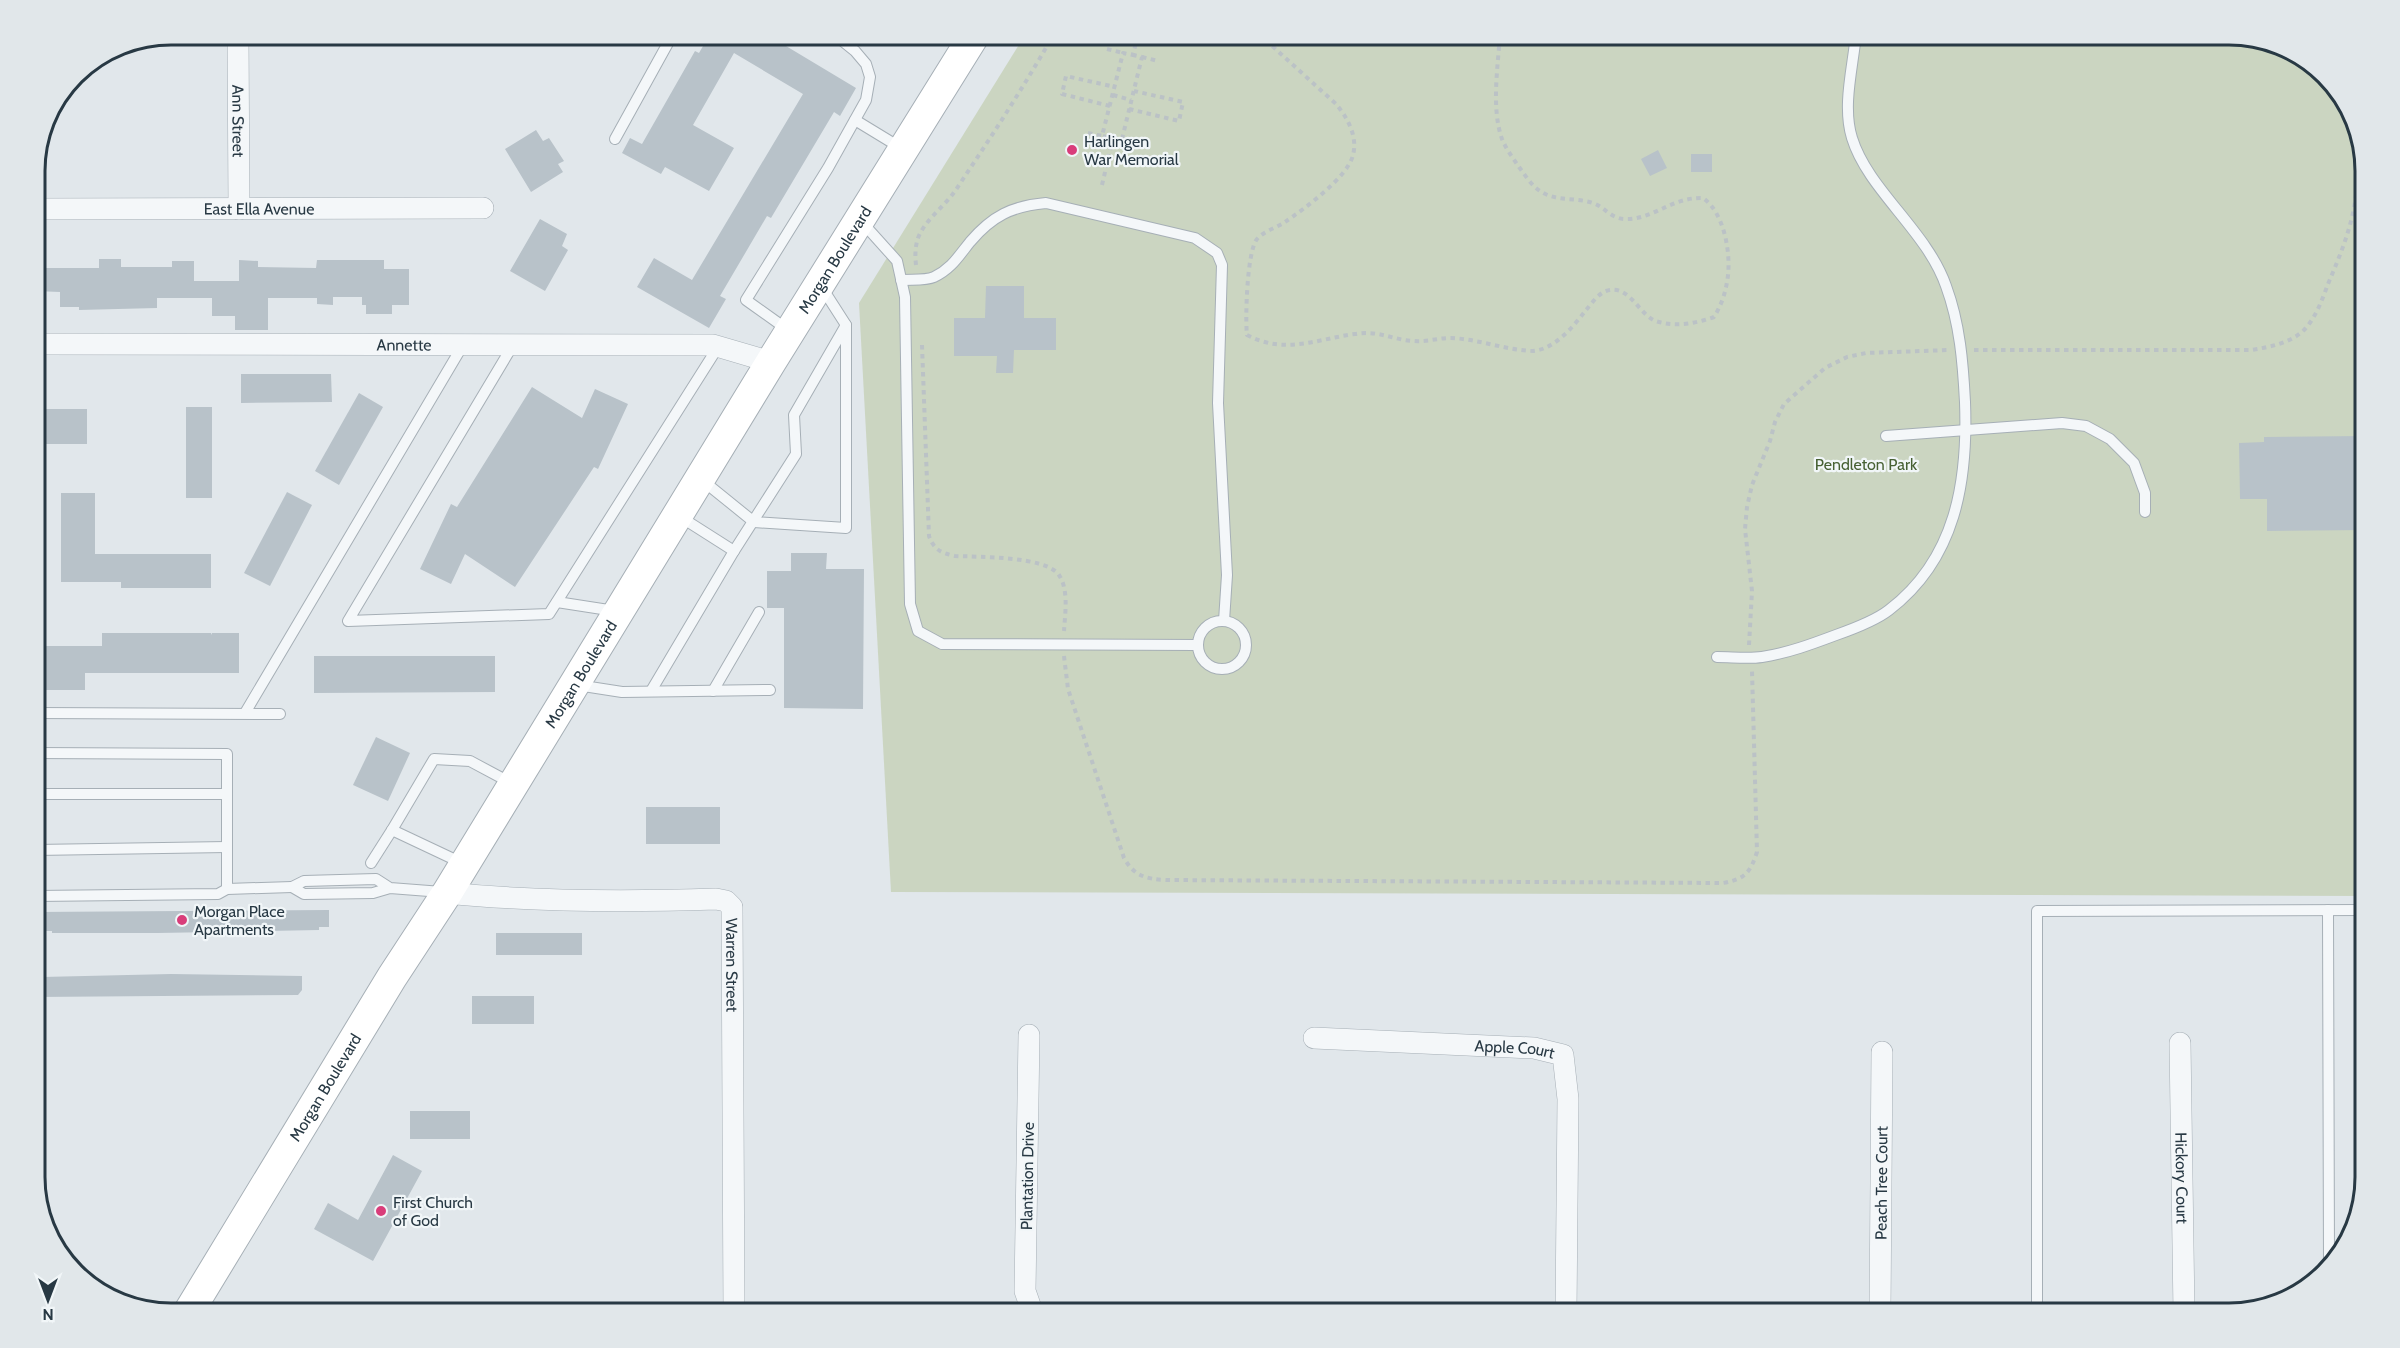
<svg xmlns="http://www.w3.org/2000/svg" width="2400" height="1348" font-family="Cabin,sans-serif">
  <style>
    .green { fill: #cbd5c1 }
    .building { fill: #b8c2c9 }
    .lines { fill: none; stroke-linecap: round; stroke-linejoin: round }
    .lane-casing { stroke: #a6afb6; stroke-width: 12 }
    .street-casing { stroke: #a6afb6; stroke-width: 22 }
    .secondary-casing { stroke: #a6afb6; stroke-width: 32 }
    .path { stroke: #bbc2c6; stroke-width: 4; stroke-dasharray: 4.5 4.5; stroke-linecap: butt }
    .lane { stroke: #f4f7f9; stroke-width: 10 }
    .street { stroke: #f4f7f9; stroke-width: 21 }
    .secondary { stroke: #fff; stroke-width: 30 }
    .poi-dot { fill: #d93d7a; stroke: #f1f6f8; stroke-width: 2 }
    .labels { text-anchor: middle; stroke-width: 4.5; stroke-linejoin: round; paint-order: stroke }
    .street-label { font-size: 16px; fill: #283944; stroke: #f1f6f8 }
    .poi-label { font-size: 16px; fill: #283944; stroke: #f1f6f8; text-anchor: start }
    .park-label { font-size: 16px; fill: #476134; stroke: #f1f6f8 }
    .rim { fill: none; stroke: #283944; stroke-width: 3 }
  </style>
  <rect width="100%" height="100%" fill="#e1e7eb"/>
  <!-- green -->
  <path class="green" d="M2229,34L2297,53L2347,102L2365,162V896L891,892L859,303L1025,35Z"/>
  <!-- building -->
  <g class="building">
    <path d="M710,34H766L856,88L840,116L834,112L771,218L767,216L720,296L726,299L709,328L637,287L654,258L692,280L803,94L734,53L693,125L734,148L709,191L665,167L661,174L622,153L630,138L642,144L695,51L699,53Z"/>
    <path d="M536,130L543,141L549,138L564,161L558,164L563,172L531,192L505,149Z"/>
    <path d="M1658,150L1667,168L1650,176L1641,159Z"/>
    <rect x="1691" y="154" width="21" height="18"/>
    <path d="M540,219L567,234L562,246L568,250L545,291L510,271Z"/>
    <path d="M99,259H121V267H172V261H194V281H239V260L258,261V267L316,268L317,260H384V269H409V305H392V314H366V305H362V297H333V305L317,304V298H268V330H235V316H212V298H157V308L79,310V307H60V292L35,291V268H99Z"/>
    <path d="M986,286H1024V318H1056V350H1014L1013,373H996L997,356H954V318H985Z"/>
    <path d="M241,374H331L332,402L241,403Z"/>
    <path d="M532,387L582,418L595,389L628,404L598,469L594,467L515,587L465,554L451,584L420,569L451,504L457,507Z"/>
    <path d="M359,393L383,407L339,485L315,471Z"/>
    <rect x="186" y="407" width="26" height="91"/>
    <rect x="35" y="409" width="52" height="35"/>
    <path d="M2365,436V530L2267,531V499H2240L2239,443L2264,442V437Z"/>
    <path d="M287,492L312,505L270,586L244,573Z"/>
    <path d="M61,493H95V554H211V588H121V582H61Z"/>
    <path d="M791,553H827L826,569H864L863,709L784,708V608H767V571H791Z"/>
    <path d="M102,633H211V635L212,633H239V673H85V690H35V646H102Z"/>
    <path d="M314,656H495V692L314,693Z"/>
    <path d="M376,737L410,753L388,801L353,785Z"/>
    <rect x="646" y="807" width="74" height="37"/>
    <path d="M329,910V927H319V930L158,933H52V931H35V912Z"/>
    <rect x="496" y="933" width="86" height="22"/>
    <path d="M171,974L302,976V990L298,995L35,997V979H42V977Z"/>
    <rect x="472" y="996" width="62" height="28"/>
    <rect x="410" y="1111" width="60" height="28"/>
    <path d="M393,1155L422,1171L373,1261L314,1229L328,1203L358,1220Z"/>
  </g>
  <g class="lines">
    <!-- lane casing -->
    <g class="lane-casing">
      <g id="lane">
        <path d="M855,120L901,148"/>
        <path d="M615,139L673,34"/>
        <path d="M861,221L897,261L905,297L910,604L918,631L942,644L1197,645"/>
        <path d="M901,280C911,279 925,281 934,277C951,269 958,257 970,242C992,216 1012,206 1046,203L1195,238L1217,253L1222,265L1218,403L1227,575L1224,621"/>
        <path d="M788,330L746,300L828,168L866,100L870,77L866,64L855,51L834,34"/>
        <path d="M513,345L348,621L549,614L718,347"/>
        <path d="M1886,436L2062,423L2086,426L2110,439L2134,463L2145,493V512"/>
        <path d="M702,480L754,522L846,528V325"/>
        <path d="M679,516L734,551"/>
        <path d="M557,602L615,611"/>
        <circle cx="1222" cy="645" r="24"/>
        <path d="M1717,657C1732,657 1748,659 1762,657C1788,653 1812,644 1836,635C1853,629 1875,621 1889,610C1956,559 1968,481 1965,402C1963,363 1960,324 1946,286C1927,231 1868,190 1852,138C1842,106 1853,67 1856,34"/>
        <path d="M577,685L622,692L770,690"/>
        <path d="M651,691L734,551L796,454L794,415L846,325L821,286"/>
        <path d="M713,691L759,612"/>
        <path d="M35,713L280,714"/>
        <path d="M245,713L463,345"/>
        <path d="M35,753L227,754V889"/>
        <path d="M35,794H227"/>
        <path d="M35,850L227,847"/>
        <path d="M371,863L392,830"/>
        <path d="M462,863L392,830L434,759L470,761L513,784"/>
        <path d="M390,888L376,879L304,881L292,887L304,894L373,893L390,888L442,892"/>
        <path d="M35,896L218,894L227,889L292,887"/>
        <path d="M2328,910L2329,1263"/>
        <path d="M2037,1313V911L2365,910"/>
      </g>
    </g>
    <!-- street casing -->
    <g class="street-casing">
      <g id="street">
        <path id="s1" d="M238,34L239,209"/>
        <path id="s2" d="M35,209L483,208"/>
        <path id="s3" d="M35,344L713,345L771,362"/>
        <path id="s4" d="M447,893C537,902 626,902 716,899L726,901L732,907L734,1313"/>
        <path d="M1029,1035L1025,1291L1032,1311L1037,1313"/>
        <path id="s5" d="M1314,1038L1534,1048L1563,1055L1568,1099L1566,1313"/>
        <path id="s6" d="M2180,1043L2184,1313"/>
        <path id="s7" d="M1880,1313L1882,1052"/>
      </g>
    </g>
    <!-- secondary casing -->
    <g class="secondary-casing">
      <g id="secondary">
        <path id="s8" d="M188,1313L392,977L447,893L771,362L975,34"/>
      </g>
    </g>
    <!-- path -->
    <g class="path">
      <path d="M1259,34L1336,104C1347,117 1358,136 1353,155C1348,177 1304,209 1285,222C1276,228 1264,231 1257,239C1247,251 1245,319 1247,335C1285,355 1317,339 1355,334C1380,330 1392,340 1414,341C1426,342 1438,338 1451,338C1478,339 1505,350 1533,351C1555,349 1573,327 1586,310C1592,303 1598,294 1606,291C1631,283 1639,318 1659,322C1677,327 1697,323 1714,317C1721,306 1725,294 1727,282C1732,257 1725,213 1703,198C1671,197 1653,220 1625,219C1611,219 1605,207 1593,203C1575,197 1556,202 1540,191C1531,185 1525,175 1519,167C1513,158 1506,149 1502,139C1491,108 1498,67 1500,34"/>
      <path d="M1107,49L1123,53"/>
      <path d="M1142,57L1158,61"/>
      <path d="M1113,95L1131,100"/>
      <path d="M1110,106L1062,94L1066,76L1115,87"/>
      <path d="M1129,109L1179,121L1183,102L1134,91"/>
      <path d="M1088,133L1102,136"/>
      <path d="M1113,138L1122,139L1142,57L1133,55"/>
      <path d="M1122,139L1136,143"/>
      <path d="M1102,185L1113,138L1102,136L1123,53L1133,55L1138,34"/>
      <path d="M916,265C915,256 915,247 918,238C925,220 944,207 955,191C990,139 1023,88 1054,34"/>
      <path d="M922,345L929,536C934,550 941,553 955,556C978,557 1046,556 1059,575C1069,590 1065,614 1064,631"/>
      <path d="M1974,350H2251C2269,347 2287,344 2302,332C2315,320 2322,300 2328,284C2342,251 2355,220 2357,183C2358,164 2355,143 2354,124"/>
      <path d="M1749,645L1752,591L1745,529L1747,507L1752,485L1770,441L1775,422L1784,404L1825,368L1847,357L1866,353L1949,350"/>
      <path d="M1064,656L1068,689L1124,858C1134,876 1146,879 1166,880L1723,883C1745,879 1750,873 1757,852L1752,671"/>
    </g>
    <!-- lane -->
    <use href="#lane" class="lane"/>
    <!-- street -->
    <use href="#street" class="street"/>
    <!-- secondary -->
    <use href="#secondary" class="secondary"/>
  </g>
  <!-- markers -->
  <g class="poi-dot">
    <circle cx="1072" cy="150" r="6"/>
    <circle cx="182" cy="920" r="6"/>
    <circle cx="381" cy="1211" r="6"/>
  </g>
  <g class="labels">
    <!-- street labels -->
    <g class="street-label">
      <text dy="6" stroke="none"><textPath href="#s1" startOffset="87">Ann Street</textPath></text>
      <text dy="6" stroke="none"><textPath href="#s2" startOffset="224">East Ella Avenue</textPath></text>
      <text dy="6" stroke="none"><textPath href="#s8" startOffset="1236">Morgan Boulevard</textPath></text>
      <text dy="6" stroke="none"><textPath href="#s3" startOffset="369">Annette</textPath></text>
      <text dy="6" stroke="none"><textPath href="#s8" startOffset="750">Morgan Boulevard</textPath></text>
      <text dy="6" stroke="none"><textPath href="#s4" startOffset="346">Warren Street</textPath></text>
      <text dy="6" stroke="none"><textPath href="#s5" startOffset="201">Apple Court</textPath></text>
      <text dy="6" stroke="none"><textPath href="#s8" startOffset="264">Morgan Boulevard</textPath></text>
      <text transform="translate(1027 1176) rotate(-89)" y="6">Plantation Drive</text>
      <text dy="6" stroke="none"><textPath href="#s6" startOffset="135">Hickory Court</textPath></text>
      <text dy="6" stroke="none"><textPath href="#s7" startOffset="130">Peach Tree Court</textPath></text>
    </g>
    <!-- poi labels -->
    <g class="poi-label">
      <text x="1084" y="147">Harlingen<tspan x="1084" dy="18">War Memorial</tspan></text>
      <text x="194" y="917">Morgan Place<tspan x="194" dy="18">Apartments</tspan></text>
      <text x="393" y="1208">First Church<tspan x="393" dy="18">of God</tspan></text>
    </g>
    <!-- park labels -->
    <g class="park-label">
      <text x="1866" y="470">Pendleton Park</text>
    </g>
  </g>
  <!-- crop -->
  <path d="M0 0H2400V1348H0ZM171 45H2229A126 126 0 0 1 2355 171V1177A126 126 0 0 1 2229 1303H171A126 126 0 0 1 45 1177V171A126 126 0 0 1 171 45Z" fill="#e1e7ea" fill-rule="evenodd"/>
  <path class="rim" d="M171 45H2229A126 126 0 0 1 2355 171V1177A126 126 0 0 1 2229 1303H171A126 126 0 0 1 45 1177V171A126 126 0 0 1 171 45Z"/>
  <!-- north arrow -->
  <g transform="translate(48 1300) rotate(180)" stroke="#f1f6f8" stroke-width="4.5" paint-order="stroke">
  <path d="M0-4.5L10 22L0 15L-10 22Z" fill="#283944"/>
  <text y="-9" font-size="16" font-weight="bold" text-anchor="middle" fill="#283944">N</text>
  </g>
</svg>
